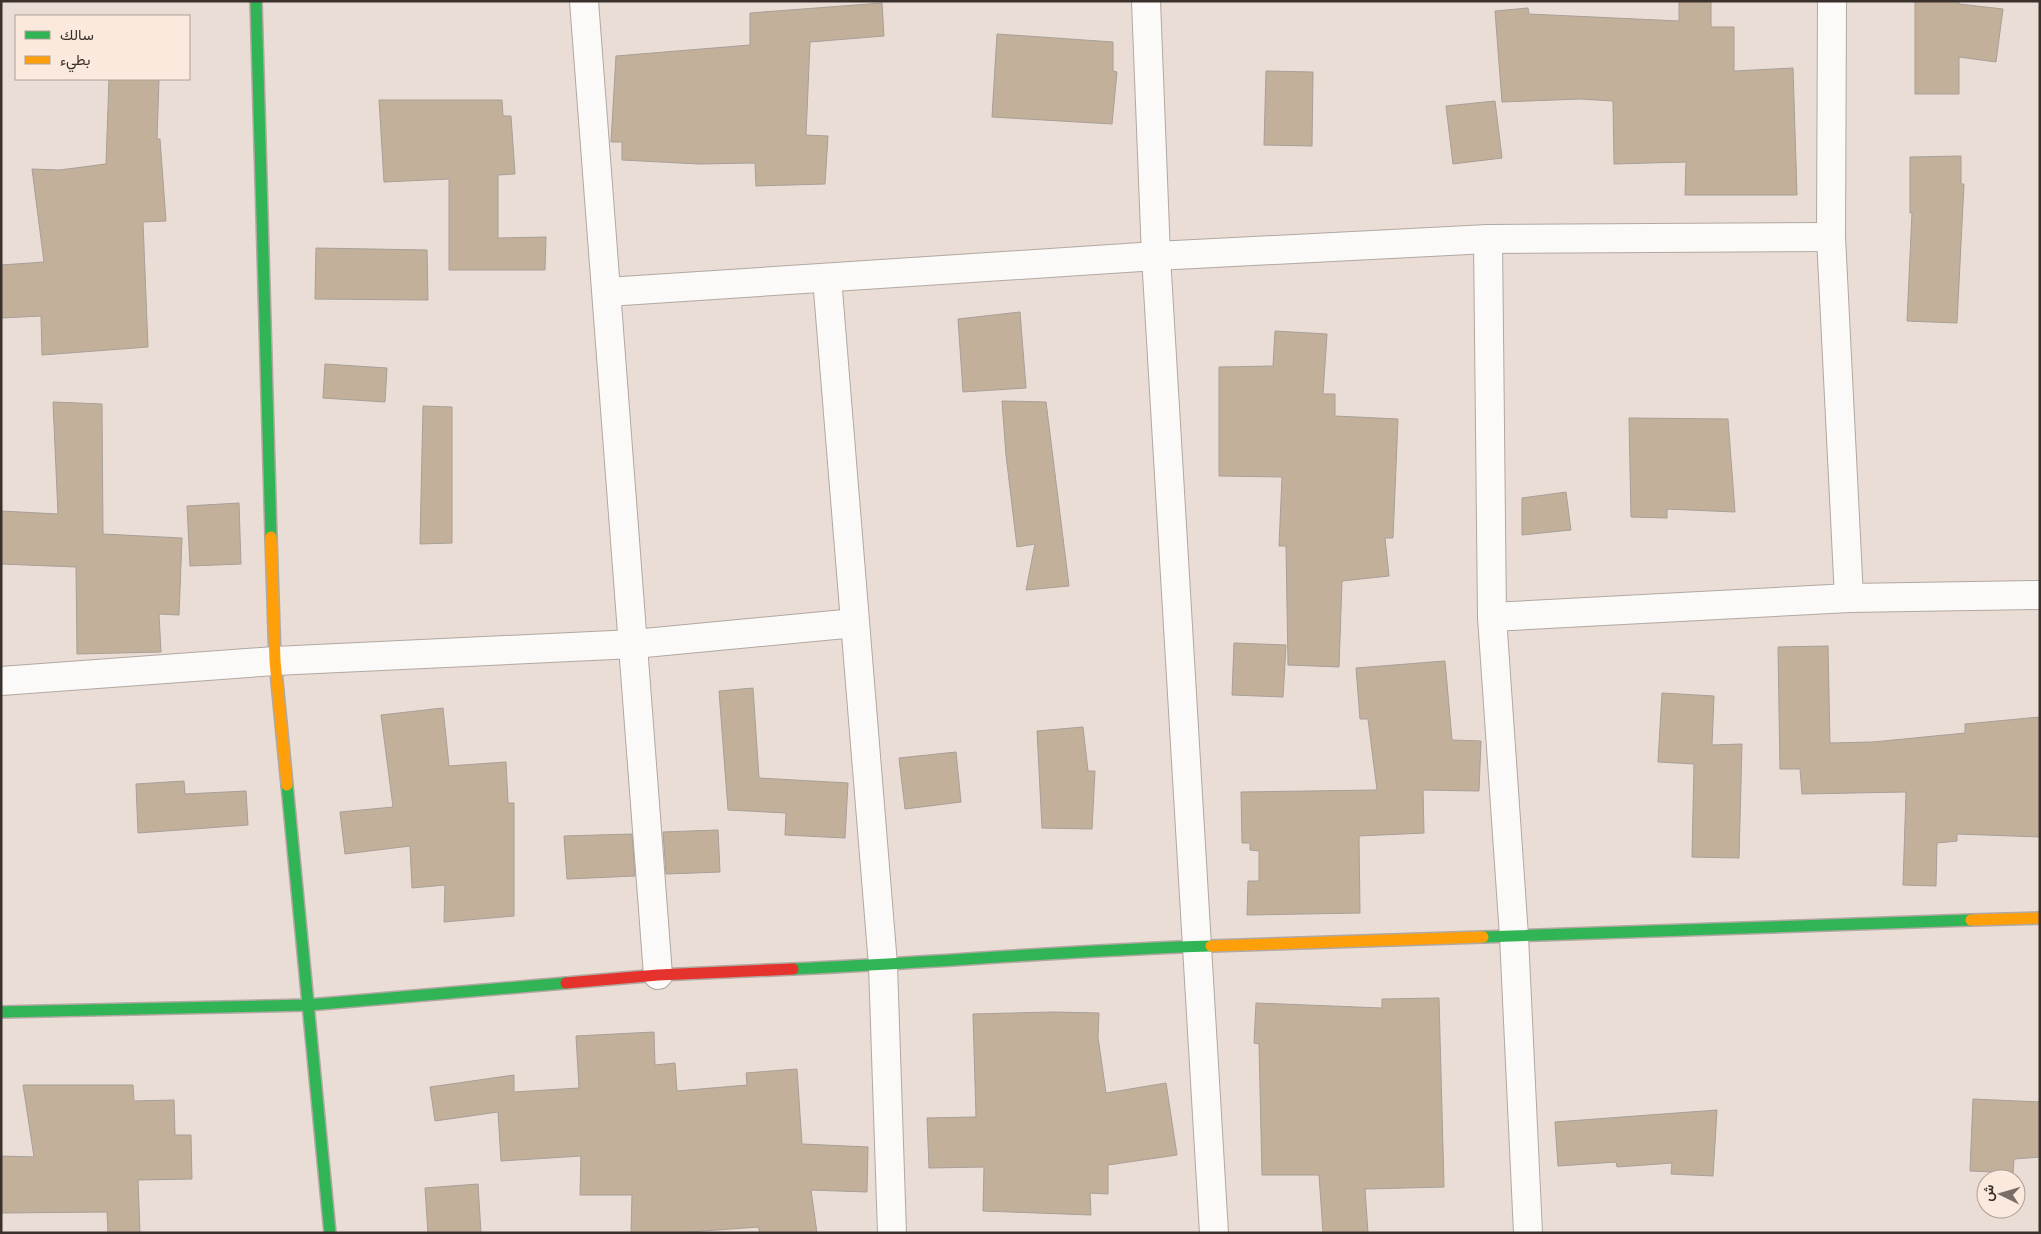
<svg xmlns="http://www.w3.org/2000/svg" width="2041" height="1234" font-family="Spectral,Vazirmatn,serif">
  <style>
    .building { fill: #c2b09b; stroke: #a89f98 }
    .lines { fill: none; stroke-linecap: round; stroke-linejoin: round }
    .street-casing { stroke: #b1a8a1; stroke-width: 30 }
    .fast-casing { stroke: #b1a8a1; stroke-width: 14 }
    .slow-casing { stroke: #b1a8a1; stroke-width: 14 }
    .jam-casing { stroke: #b1a8a1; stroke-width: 14 }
    .street { stroke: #fcfaf9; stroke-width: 28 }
    .fast { stroke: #30b455; stroke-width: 11 }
    .slow { stroke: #ff9f0a; stroke-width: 11 }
    .jam { stroke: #e5322d; stroke-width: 11 }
  </style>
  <rect width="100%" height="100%" fill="#eaddd5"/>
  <!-- building -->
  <g class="building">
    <path d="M1679,1H1711V27H1734V71L1793,68L1797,195H1685L1686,162L1614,164L1613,101L1580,99L1502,102L1495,11L1528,8L1529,14L1679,21Z"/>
    <path d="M1915,1H1959V4L2003,9L1996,62L1959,57V94H1915Z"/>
    <path d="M882,3L884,36L810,42L806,135L828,136L825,184L756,186L755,163L699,164L622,160V142H611L616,56L750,45V13Z"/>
    <path d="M997,34L1113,42V71L1117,72L1112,124L992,117Z"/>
    <path d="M1266,71L1313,72L1312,146L1264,145Z"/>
    <path d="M109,79H159L157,139H160L166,221L143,222L148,347L42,355L41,316L1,318V265L44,262L32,169L59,170L106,164Z"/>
    <path d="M379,100H502L503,116H511L515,174L498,175V238L546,237L545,270H449V179L384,182Z"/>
    <path d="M1495,101L1502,158L1453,164L1446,106Z"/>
    <path d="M1961,156V184H1964L1957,323L1907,321L1912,213H1910V157Z"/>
    <path d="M316,248L427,250L428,300L315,299Z"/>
    <path d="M1020,312L1026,388L963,392L958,319Z"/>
    <path d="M1275,331L1327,334L1323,394H1335V416L1398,419L1393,538H1385L1389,576L1342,581L1339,667L1288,665L1286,546H1279L1282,477L1219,476V367L1273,366Z"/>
    <path d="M325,364L387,368L385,402L323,398Z"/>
    <path d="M1002,401L1046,402L1069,586L1026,590L1035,544L1017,547L1006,455Z"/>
    <path d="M53,402L102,404L103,534L182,538L179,615L159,614L161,652L77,654L76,567L1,564V511L58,514Z"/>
    <path d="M423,406L452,407V543L420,544Z"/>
    <path d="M1629,418L1728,419L1735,512L1667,509V518L1631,517Z"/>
    <path d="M1566,492L1571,530L1522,535V498Z"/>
    <path d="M239,503L241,564L190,566L187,506Z"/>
    <path d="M1234,643L1286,645L1283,697L1232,695Z"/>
    <path d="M1828,646L1830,743L1873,742L1965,733V724L2040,717V837L1957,834V841L1937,843L1936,886L1903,885L1906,792L1802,794L1800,769H1780L1778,647Z"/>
    <path d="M1445,661L1452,740L1481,741L1479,791L1423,790L1424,833L1359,836L1360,913L1247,915L1248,881H1259V851L1250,850V843H1242L1241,792L1377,790L1368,719H1360L1356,668Z"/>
    <path d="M753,688L759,778L848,783L845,838L785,835L786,813L728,810L719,691Z"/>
    <path d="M1662,693L1714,696L1712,745L1742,744L1739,858L1692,857L1694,764L1658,762Z"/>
    <path d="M443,708L449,766L506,762L508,803H514V916L444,922L445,885L412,888L410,846L345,854L340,812L393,807L381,715Z"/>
    <path d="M1083,727L1088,771H1095L1092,829L1042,828L1037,731Z"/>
    <path d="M956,752L961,802L905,809L899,758Z"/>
    <path d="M184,781L185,794L246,791L248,825L138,833L136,784Z"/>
    <path d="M718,830L720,872L666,874L663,832Z"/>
    <path d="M632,834L635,876L567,879L564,836Z"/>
    <path d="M1439,998L1444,1187L1365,1189L1368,1233H1323L1319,1175H1262L1259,1044L1254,1043L1256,1003L1382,1008V999Z"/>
    <path d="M1053,1012L1099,1013L1098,1037L1106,1093L1166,1083L1177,1155L1108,1165V1194L1090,1193L1091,1215L983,1211L984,1167L929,1168L927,1118L976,1117L973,1014Z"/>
    <path d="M654,1032L655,1065L675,1063L677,1091L747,1085L746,1073L797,1069L802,1144L868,1147L867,1192L811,1190L817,1233H759V1227L675,1233H631L632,1195H580L581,1156L501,1161L498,1112L435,1121L430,1087L514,1075V1092L579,1088L576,1036Z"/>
    <path d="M23,1085H133L134,1101L174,1100L175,1135H191L192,1179L138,1180L140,1233H108L107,1212L1,1213V1156L34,1157Z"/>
    <path d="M1973,1099L2040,1102V1157L2014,1159L2013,1173L1970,1171Z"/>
    <path d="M1717,1110L1713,1176L1671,1174L1672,1163L1617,1167L1616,1162L1558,1166L1555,1122Z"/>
    <path d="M478,1184L481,1233H428L425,1188Z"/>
  </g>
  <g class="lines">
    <!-- street casing -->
    <g class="street-casing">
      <g id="street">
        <path d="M584,1L658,975"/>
        <path d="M1146,1L1156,256L1214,1233"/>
        <path d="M1832,1L1831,237L1849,598"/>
        <path d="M1488,239L1492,617L1514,936L1528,1233"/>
        <path d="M827,278L883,965L892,1233"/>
        <path d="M607,292L1156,256L1488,239L1831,237"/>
        <path d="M1492,617L1849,598L2040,595"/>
        <path d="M1,681L275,661L634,644L855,623"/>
      </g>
    </g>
    <!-- fast casing -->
    <g class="fast-casing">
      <g id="fast">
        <path d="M256,1L271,537"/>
        <path d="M287,785L330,1233"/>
        <path d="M1483,937L1971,920"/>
        <path d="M793,969C932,963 1071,950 1211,946"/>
        <path d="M1,1012L308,1005L566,983"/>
      </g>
    </g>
    <!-- slow casing -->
    <g class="slow-casing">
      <g id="slow">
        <path d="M271,537L275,661L287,785"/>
        <path d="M1971,920L2040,918"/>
        <path d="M1211,946L1483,937"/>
      </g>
    </g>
    <!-- jam casing -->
    <g class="jam-casing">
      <path id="jam" d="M566,983L658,975L793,969"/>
    </g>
    <!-- street -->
    <use href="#street" class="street"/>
    <!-- fast -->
    <use href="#fast" class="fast"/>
    <!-- slow -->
    <use href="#slow" class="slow"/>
    <!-- jam -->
    <use href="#jam" class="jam"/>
  </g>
  <!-- border -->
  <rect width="2041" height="1234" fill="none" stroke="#3a312c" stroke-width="5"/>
  <!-- legend -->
  <rect x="15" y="15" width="175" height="65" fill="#fce9dd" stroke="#ae9f96"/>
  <rect x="25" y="31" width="25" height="8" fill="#30b455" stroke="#ae9f96"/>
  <text x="60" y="40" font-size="15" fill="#3a312c">سالك</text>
  <rect x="25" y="56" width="25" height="8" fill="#ff9f0a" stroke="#ae9f96"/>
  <text x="60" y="65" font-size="15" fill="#3a312c">بطيء</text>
  <!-- north arrow -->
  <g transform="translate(2001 1194) rotate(275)"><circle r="24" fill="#fce9dd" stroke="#ae9f96"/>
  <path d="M0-4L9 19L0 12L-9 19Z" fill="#786d67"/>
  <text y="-8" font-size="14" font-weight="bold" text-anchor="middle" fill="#3a312c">ش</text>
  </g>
</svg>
